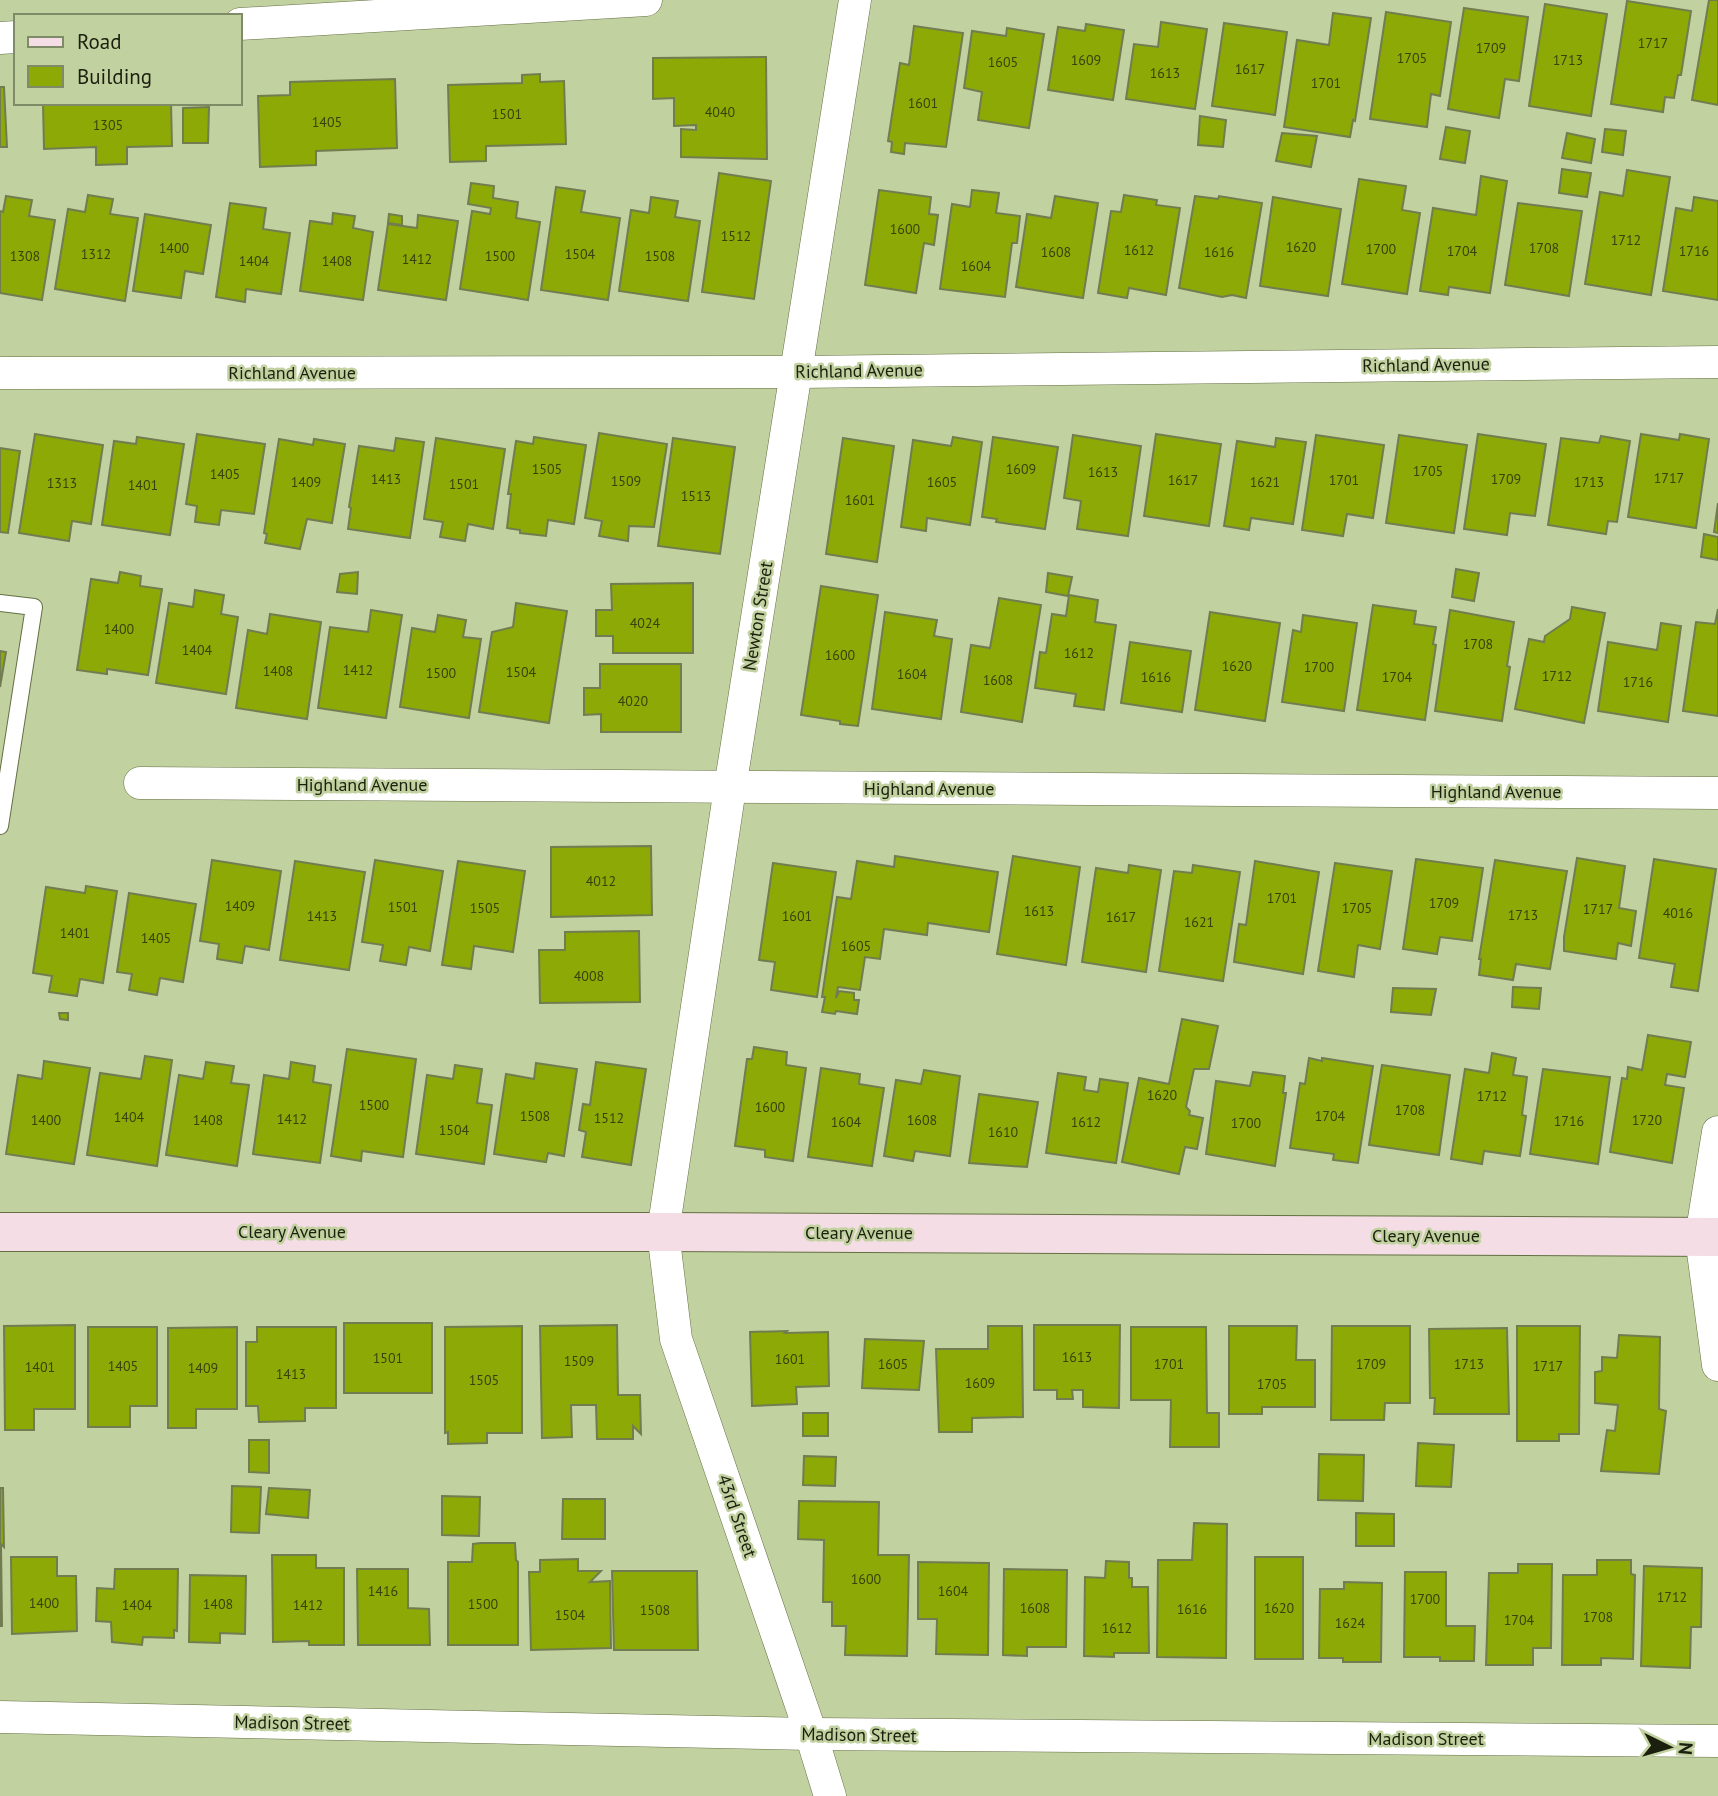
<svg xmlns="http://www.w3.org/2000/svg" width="1718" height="1796" font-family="'PT Sans',sans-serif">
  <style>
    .building { fill: #8ca906; stroke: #717d50; stroke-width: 2 }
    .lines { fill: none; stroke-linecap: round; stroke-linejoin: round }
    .lane-casing { stroke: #647043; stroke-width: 18 }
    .street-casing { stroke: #647043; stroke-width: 33 }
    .secondary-casing { stroke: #647043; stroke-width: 40 }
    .lane { stroke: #fff; stroke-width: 16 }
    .street { stroke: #fff; stroke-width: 32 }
    .secondary { stroke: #f4dde4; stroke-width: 38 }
    .labels { text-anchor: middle; stroke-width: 5; stroke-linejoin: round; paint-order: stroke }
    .number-label { font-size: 14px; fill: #37420c }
    .street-label { font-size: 18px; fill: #1b200e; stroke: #c2d1a0 }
  </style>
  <rect width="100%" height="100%" fill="#c2d1a0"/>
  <!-- building -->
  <g class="building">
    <path d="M1709,0H1718V105L1692,100Z"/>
    <path d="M1627,1L1691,11L1681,75H1678L1674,98L1665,97L1663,112L1611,104Z"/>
    <path d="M1545,4L1607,14L1591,116L1529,106Z"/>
    <path d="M1464,8L1528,17L1519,81L1505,79L1499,118L1448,109Z"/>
    <path d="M1386,12L1451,22L1440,96L1431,94L1427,127L1370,119Z"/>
    <path d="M1333,13L1371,18L1355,121L1353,120L1350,137L1284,127L1297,40L1329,45Z"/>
    <path d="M1161,22L1207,29L1195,109L1126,99L1134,44L1158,47Z"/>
    <path d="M1224,23L1287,32L1275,115L1212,106Z"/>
    <path d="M1086,24L1124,30L1113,100L1048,90L1058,27L1085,31Z"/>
    <path d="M914,26L963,33L946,147L905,143L904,154L891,152L892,142L888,141L900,63L909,65Z"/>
    <path d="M1007,28L1044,34L1029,128L978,120L982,92L964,88L972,31L1006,36Z"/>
    <path d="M766,57L767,159L681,157V129L696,130V125L674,126V98L653,99V58Z"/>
    <path d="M540,74V82L564,81L566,144L486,146V161L450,162L448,85L522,83V75Z"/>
    <path d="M395,79L397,148L316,151V165L260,167L258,96L290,95V82Z"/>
    <path d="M0,87H4L7,147H0Z"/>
    <path d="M43,103H171L172,146L127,147V164L96,165V147L44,149Z"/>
    <path d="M209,107L208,143H183V108Z"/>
    <path d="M1200,116L1226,120L1223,147L1198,145Z"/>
    <path d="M1446,127L1470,131L1465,163L1440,159Z"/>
    <path d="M1605,129L1626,131L1623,155L1602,152Z"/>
    <path d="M1282,133L1317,136L1311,167L1276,161Z"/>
    <path d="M1567,133L1595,139L1591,163L1562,158Z"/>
    <path d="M1562,169L1591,173L1587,197L1559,193Z"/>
    <path d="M1627,170L1670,177L1651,295L1585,284L1600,192L1623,196Z"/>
    <path d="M719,173L771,181L754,299L702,292Z"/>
    <path d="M1481,176L1507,181L1490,293L1449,287L1448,295L1420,291L1433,208L1476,215Z"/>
    <path d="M1359,179L1406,186L1402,210L1420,213L1407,294L1342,284Z"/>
    <path d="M471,183L494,186L493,198L518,202L516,218L540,222L528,300L460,289L472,211L490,214L491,208L468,204Z"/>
    <path d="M556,187L585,191L581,212L620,218L608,300L541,290Z"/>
    <path d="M879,190L931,197L929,214L938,215L934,245L924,243L916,293L865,285Z"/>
    <path d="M972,190L999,193L996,213L1020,216L1017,243H1012L1005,297L940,289L952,204L970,207Z"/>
    <path d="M88,195L113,199L110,214L138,218L125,301L55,289L68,209L85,212Z"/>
    <path d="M1124,195L1157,200L1156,205L1180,208L1166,295L1129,288L1127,298L1098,293L1111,211L1121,212Z"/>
    <path d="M6,196L32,200L29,216L55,220L42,300L0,293V211L3,212Z"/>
    <path d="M1055,196L1098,203L1083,298L1016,287L1027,214L1051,218Z"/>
    <path d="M1195,196L1218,199L1219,196L1262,203L1246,298L1232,295L1222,297L1179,288Z"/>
    <path d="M651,197L678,201L675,217L700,221L688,301L619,291L631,210L649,213Z"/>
    <path d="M1273,197L1341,209L1328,296L1260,286Z"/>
    <path d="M1694,197L1718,201V300L1663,291L1676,208L1692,211Z"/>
    <path d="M230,203L266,208L263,229L290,233L281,294L246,289L245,302L216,297Z"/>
    <path d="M1518,203L1582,211L1569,296L1505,285Z"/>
    <path d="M333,213L355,216L353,228L373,232L363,300L300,291L310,221L332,224Z"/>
    <path d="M145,214L211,225L203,274L185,271L181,298L133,291Z"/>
    <path d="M389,214L402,216V225L388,223Z"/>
    <path d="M418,215L458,221L446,300L378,290L388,224L417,228Z"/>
    <path d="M599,433L667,444L654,527L629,526L628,541L599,536L602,521L585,518Z"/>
    <path d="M35,434L103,445L91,524L72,521L69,541L19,533Z"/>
    <path d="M197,434L265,444L254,514L221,510L219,525L195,522L197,506L186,504Z"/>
    <path d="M1156,434L1221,444L1209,526L1144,516Z"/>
    <path d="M1478,434L1546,444L1535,516L1510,513L1507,535L1464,529Z"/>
    <path d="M1641,434L1679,440L1680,434L1709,439L1696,528L1628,517Z"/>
    <path d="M1073,435L1141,446L1128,536L1077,529L1081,501L1064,498Z"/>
    <path d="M1316,435L1384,445L1373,518L1347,514L1343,536L1302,530Z"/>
    <path d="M1399,435L1467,445L1454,533L1386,523Z"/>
    <path d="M1601,436L1630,441L1617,522L1608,521L1606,534L1548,525L1561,438L1599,443Z"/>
    <path d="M137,437L184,444L170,535L102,525L114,441L136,444Z"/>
    <path d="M534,437L586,445L574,524L548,520L546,536L520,533V530L507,528L511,494H508L516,441L533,444Z"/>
    <path d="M953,437L982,442L970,525L927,518L926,531L901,527L913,440L951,446Z"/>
    <path d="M993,437L1058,447L1045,529L996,522L997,519L982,517Z"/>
    <path d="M396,438L424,442L410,538L348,529L351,508L349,507L359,446L394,451Z"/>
    <path d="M436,438L505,449L493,529L468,524L465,541L440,537L443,522L424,519Z"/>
    <path d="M673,438L735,447L720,554L658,546Z"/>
    <path d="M843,438L894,446L877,562L826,554Z"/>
    <path d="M1276,438L1306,442L1293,524L1251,518L1249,530L1224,526L1237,441L1275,447Z"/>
    <path d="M279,439L313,445L314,439L345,444L332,523L307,519L300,549L265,543L267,534L264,533Z"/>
    <path d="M0,448L20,451L8,533L0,532Z"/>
    <path d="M1718,503V533L1714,532Z"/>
    <path d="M1704,534L1718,537V560L1701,557Z"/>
    <path d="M1456,569L1479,573L1474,601L1452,597Z"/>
    <path d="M120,572L141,576L140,586L162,589L148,675L107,669V674L77,670L91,579L118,583Z"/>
    <path d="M358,572L357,594L337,592L340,574Z"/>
    <path d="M1048,573L1072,577L1068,596L1046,592Z"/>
    <path d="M693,583V653H613V636H596V610H612L611,584Z"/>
    <path d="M821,586L878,595L858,726L840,724V721L801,715Z"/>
    <path d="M195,590L224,595L221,614L238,617L226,694L156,683L169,603L193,607Z"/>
    <path d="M1069,595L1098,600L1095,622L1116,625L1104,710L1074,706L1076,694L1035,688L1040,652L1046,653L1052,614L1066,616Z"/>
    <path d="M999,598L1041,605L1022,722L961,712L971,645L990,648Z"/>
    <path d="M516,603L567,611L549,723L479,712L492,632L513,627Z"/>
    <path d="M1373,605L1416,611L1414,624L1436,627L1433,644L1436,645L1425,720L1357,710Z"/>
    <path d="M1572,607L1605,613L1584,723L1515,709L1529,639L1544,642L1545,636L1570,619Z"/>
    <path d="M1718,609V716L1683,711L1696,622L1715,624Z"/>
    <path d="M371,610L402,615L386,718L318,708L330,627L368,632Z"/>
    <path d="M1450,610L1514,622L1507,666L1510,667L1502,721L1435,711Z"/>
    <path d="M885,612L937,620L934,636L952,639L941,719L872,709Z"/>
    <path d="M1210,612L1280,623L1265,721L1195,710Z"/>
    <path d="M270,614L321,622L307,719L236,708L248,630L267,634Z"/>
    <path d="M438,615L466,620L463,637L481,639L469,718L400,707L412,628L435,632Z"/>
    <path d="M1303,615L1357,623L1344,711L1282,702L1293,630L1301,632Z"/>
    <path d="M1661,623L1681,626L1668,722L1598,711L1608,642L1657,650Z"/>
    <path d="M1130,642L1191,651L1182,712L1121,703Z"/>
    <path d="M0,651L6,652L0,687Z"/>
    <path d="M600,664H681V732H601V714L584,715V688H600Z"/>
    <path d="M651,846L652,915L551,917V847Z"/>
    <path d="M895,856L998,872L989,932L928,923L927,935L884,929L880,959L865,957L860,990L838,987L836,998L839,991L854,993V1000H859L857,1014L836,1011L835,1014L822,1012L825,997H822L837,897L851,899L857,861L894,867Z"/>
    <path d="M1013,856L1080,867L1066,965L997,954Z"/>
    <path d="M1577,858L1625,866L1619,908L1636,911L1631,946L1618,943L1616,959L1564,951V937Z"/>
    <path d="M1416,859L1483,868L1472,941L1440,937L1437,954L1403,949Z"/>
    <path d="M1654,859L1716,869L1698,991L1671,987L1675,964L1639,958Z"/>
    <path d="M212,860L281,871L269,950L245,946L242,963L217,959L219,944L200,941Z"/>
    <path d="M375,860L443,871L430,951L409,947L406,965L380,961L383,945L362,942Z"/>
    <path d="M1495,860L1567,871L1550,969L1516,964L1513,980L1479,975L1481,959H1479Z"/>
    <path d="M295,861L365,872L349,970L280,960Z"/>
    <path d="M458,861L525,871L513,952L474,946L471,969L442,965Z"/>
    <path d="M1255,861L1319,872L1303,974L1234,962L1239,924L1246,925Z"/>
    <path d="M773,863L836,872L817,997L771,990L775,962L759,960Z"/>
    <path d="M1335,863L1392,871L1380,949L1358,945L1354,977L1318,971Z"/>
    <path d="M1129,865L1161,870L1146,972L1082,962L1096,868L1128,873Z"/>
    <path d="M1193,865L1240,872L1223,981L1159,971L1174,871L1192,873Z"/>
    <path d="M86,886L117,891L103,983L80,979L77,996L49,992L52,976L33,973L46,887L85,893Z"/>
    <path d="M129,893L196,904L183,982L160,978L157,995L129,990L132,974L117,972Z"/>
    <path d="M639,931L640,1002L540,1003L539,950H565V932Z"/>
    <path d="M1513,987L1541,988L1539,1009L1512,1007Z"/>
    <path d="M1393,988L1436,989L1431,1015L1391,1012Z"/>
    <path d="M59,1013H68V1020L60,1019Z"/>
    <path d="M1182,1019L1218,1026L1209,1069H1194L1186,1107L1190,1111L1189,1115L1203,1118L1197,1149L1185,1147L1179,1174L1122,1162L1139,1078L1169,1084Z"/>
    <path d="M1648,1035L1691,1042L1685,1077L1667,1074L1665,1085L1684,1088L1672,1163L1610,1152L1622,1078L1627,1079L1628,1067L1642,1070Z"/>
    <path d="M754,1047L787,1052L786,1065L806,1068L793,1161L765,1157V1150L735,1146L747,1059H752Z"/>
    <path d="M347,1049L416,1059L403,1157L362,1151L361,1161L331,1156Z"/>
    <path d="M1492,1053L1516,1058L1513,1075L1527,1077L1522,1115L1526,1116L1520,1156L1484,1151L1482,1164L1451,1159L1465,1069L1489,1073Z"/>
    <path d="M145,1056L172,1060L157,1166L87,1155L100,1073L141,1079Z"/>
    <path d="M1309,1058L1322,1061V1058L1373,1066L1358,1163L1333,1160L1334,1154L1290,1148L1300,1083L1305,1084Z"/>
    <path d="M44,1061L90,1068L74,1164L6,1154L18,1075L42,1079Z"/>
    <path d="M206,1062L234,1066L231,1083L249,1085L237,1166L166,1155L179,1075L203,1079Z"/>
    <path d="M291,1062L315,1066L313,1082L331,1085L320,1163L253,1154L264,1075L289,1079Z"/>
    <path d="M596,1062L646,1069L631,1165L582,1157L586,1132L579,1130L583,1104L590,1105Z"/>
    <path d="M536,1063L577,1069L564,1156L548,1153L546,1162L494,1154L506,1074L534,1079Z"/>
    <path d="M455,1065L482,1069L477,1103L492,1105L484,1164L416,1154L427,1075L453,1079Z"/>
    <path d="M1382,1065L1450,1075L1439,1155L1369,1145Z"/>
    <path d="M821,1068L860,1074L859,1084L884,1088L872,1166L808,1157Z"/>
    <path d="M1543,1069L1610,1077L1598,1164L1530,1154Z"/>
    <path d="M924,1070L960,1076L950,1156L915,1151L913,1161L884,1156L896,1080L921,1084Z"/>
    <path d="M1253,1072L1285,1076L1283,1093H1286L1275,1166L1206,1154L1216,1081L1250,1086Z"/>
    <path d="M1058,1073L1086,1077L1084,1090L1098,1092L1100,1079L1128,1083L1116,1163L1046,1153Z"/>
    <path d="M979,1094L1038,1102L1027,1167L969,1163Z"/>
    <rect x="344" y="1323" width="88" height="70"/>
    <path d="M75,1325V1409H34V1430H5L4,1326Z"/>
    <path d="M617,1325L618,1395H640L641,1434L633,1426V1439H597L596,1405H571L572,1437L542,1438L540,1326Z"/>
    <path d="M1034,1325H1120L1119,1408L1083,1407V1390H1072L1073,1399H1057V1390H1034Z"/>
    <path d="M522,1326V1433H487V1443L448,1444V1432L445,1433V1327Z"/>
    <path d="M988,1326H1022L1023,1417L972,1418V1432H939L936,1349H988Z"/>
    <path d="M1229,1326H1297L1296,1360H1315V1407H1262V1414H1229Z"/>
    <path d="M1332,1326H1410V1403H1385L1384,1420H1331Z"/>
    <path d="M1517,1326H1580L1579,1434H1559V1441H1517Z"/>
    <path d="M88,1327H157V1406H130V1427H88Z"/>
    <path d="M237,1327V1409H196V1428H168V1328Z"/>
    <path d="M257,1327H336V1408H305V1421L259,1422L258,1406H246V1342H257Z"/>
    <path d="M1131,1327H1206L1207,1413H1219V1447H1170L1171,1400H1131Z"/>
    <path d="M1507,1328L1509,1414H1434L1435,1398H1430L1429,1329Z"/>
    <path d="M787,1331L785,1333L828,1332L829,1386L796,1387L797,1404L752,1406L750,1332Z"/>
    <path d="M1619,1335L1660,1337L1659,1409L1666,1411L1659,1474L1601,1471L1607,1430L1615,1431L1618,1405L1595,1403V1372L1602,1371V1357L1617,1358Z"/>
    <path d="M865,1339L924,1341L919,1390L862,1388Z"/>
    <rect x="803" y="1413" width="25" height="23"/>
    <path d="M249,1440H269V1473L249,1472Z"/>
    <path d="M1418,1443L1454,1445L1451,1487L1416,1486Z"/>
    <path d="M1319,1454L1364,1455L1363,1501L1318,1500Z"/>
    <path d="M804,1456L836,1457L835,1486L803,1485Z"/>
    <path d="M232,1486L261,1487L259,1533L231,1532Z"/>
    <path d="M0,1488H3L4,1547L1,1544L2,1626H0Z"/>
    <path d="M269,1488L310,1490L308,1518L266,1514Z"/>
    <path d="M442,1496L480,1497L479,1536L442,1535Z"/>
    <path d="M563,1499H605V1539H562Z"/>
    <path d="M799,1501L879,1502L878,1555H909L907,1656L845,1655L846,1626H832V1602H823L824,1540L798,1539Z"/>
    <path d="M1356,1513L1394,1514V1546H1356Z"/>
    <path d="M1194,1523L1227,1524L1226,1658L1157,1657L1158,1560H1192Z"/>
    <path d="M481,1543H515L516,1560L518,1562V1645H448V1562H472L473,1544Z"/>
    <path d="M272,1555H316V1568H344V1645H309V1641L273,1642Z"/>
    <path d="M11,1557H57V1576H76L77,1631L12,1634Z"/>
    <rect x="1255" y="1557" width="48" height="102"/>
    <path d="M578,1559V1571H601L590,1582L610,1581L611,1648L531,1650L529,1572H540V1560Z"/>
    <path d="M1597,1560H1631V1574L1635,1575L1633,1659L1601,1658V1665H1562L1563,1575H1597Z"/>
    <path d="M1106,1561L1129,1562V1578H1132V1587H1148L1149,1653H1114V1657L1084,1656L1085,1577L1105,1578Z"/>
    <path d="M918,1562L989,1563L988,1655L936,1654L937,1619H918Z"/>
    <path d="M1518,1564H1552L1551,1648H1533V1665H1486L1489,1573H1518Z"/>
    <path d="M1644,1566L1702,1568L1701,1627H1691L1690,1668L1641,1666Z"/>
    <path d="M115,1569H178L177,1631L174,1630V1638L143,1637L142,1645L112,1642L111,1622L96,1621L97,1588L114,1589Z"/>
    <path d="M357,1569H408V1608L429,1609L430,1645H358Z"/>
    <path d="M1004,1569L1067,1570L1066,1647H1027V1656L1003,1655Z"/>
    <path d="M612,1571H697L698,1650H614Z"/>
    <path d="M1405,1572H1446V1626H1475L1474,1661H1440V1657H1404Z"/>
    <path d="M190,1575L246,1576L245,1634L220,1633V1643L189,1642Z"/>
    <path d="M1344,1582L1382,1583L1381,1662H1343V1658H1319L1320,1589H1344Z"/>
  </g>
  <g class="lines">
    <!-- lane casing -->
    <g class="lane-casing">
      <path id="lane" d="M0,603L34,607L0,826"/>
    </g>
    <!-- street casing -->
    <g class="street-casing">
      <g id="street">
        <path d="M240,24L646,0"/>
        <path d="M0,38L16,37"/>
        <path d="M0,373L797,372L1718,362"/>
        <path d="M140,783L1718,793"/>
        <path d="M1718,1132L1701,1237L1718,1365"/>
        <path d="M0,1717L811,1734L1718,1741"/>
        <path d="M830,1796L811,1734L676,1339L663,1232L730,788L855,0"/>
      </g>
    </g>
    <!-- secondary casing -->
    <g class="secondary-casing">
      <path id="secondary" d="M0,1232H663L1718,1237"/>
    </g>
    <!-- lane -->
    <use href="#lane" class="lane"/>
    <!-- street -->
    <use href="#street" class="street"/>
    <!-- secondary -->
    <use href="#secondary" class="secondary"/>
  </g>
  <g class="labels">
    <!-- number labels -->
    <g class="number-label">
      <text x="1653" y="48">1717</text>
      <text x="1491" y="53">1709</text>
      <text x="1412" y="63">1705</text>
      <text x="1086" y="65">1609</text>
      <text x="1568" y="65">1713</text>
      <text x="1003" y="67">1605</text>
      <text x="1250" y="74">1617</text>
      <text x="1165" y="78">1613</text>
      <text x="1326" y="88">1701</text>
      <text x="923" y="108">1601</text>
      <text x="720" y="117">4040</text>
      <text x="507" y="119">1501</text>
      <text x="327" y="127">1405</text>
      <text x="108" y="130">1305</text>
      <text x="905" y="234">1600</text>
      <text x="736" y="241">1512</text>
      <text x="1626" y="245">1712</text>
      <text x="1301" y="252">1620</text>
      <text x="174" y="253">1400</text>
      <text x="1544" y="253">1708</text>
      <text x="1381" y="254">1700</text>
      <text x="1139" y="255">1612</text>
      <text x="1462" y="256">1704</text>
      <text x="1694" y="256">1716</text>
      <text x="1056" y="257">1608</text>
      <text x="1219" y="257">1616</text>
      <text x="96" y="259">1312</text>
      <text x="580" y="259">1504</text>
      <text x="25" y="261">1308</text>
      <text x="500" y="261">1500</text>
      <text x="660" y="261">1508</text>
      <text x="417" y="264">1412</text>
      <text x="254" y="266">1404</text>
      <text x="337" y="266">1408</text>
      <text x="976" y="271">1604</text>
      <text x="547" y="474">1505</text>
      <text x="1021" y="474">1609</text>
      <text x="1428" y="476">1705</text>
      <text x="1103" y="477">1613</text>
      <text x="225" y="479">1405</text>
      <text x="1669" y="483">1717</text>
      <text x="386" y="484">1413</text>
      <text x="1506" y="484">1709</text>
      <text x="1183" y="485">1617</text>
      <text x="1344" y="485">1701</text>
      <text x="626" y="486">1509</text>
      <text x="306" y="487">1409</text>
      <text x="942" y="487">1605</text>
      <text x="1265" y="487">1621</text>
      <text x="1589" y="487">1713</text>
      <text x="62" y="488">1313</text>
      <text x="464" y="489">1501</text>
      <text x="143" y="490">1401</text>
      <text x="696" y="501">1513</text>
      <text x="860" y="505">1601</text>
      <text x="645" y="628">4024</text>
      <text x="119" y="634">1400</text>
      <text x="1478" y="649">1708</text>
      <text x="197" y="655">1404</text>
      <text x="1079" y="658">1612</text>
      <text x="840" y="660">1600</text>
      <text x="1237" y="671">1620</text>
      <text x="1319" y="672">1700</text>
      <text x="358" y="675">1412</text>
      <text x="278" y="676">1408</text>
      <text x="521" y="677">1504</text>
      <text x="441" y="678">1500</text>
      <text x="912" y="679">1604</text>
      <text x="1557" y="681">1712</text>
      <text x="1156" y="682">1616</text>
      <text x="1397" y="682">1704</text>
      <text x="998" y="685">1608</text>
      <text x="1638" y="687">1716</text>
      <text x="633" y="706">4020</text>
      <text x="601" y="886">4012</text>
      <text x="1282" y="903">1701</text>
      <text x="1444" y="908">1709</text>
      <text x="240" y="911">1409</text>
      <text x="403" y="912">1501</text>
      <text x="485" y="913">1505</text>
      <text x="1357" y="913">1705</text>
      <text x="1598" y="914">1717</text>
      <text x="1039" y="916">1613</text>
      <text x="1678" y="918">4016</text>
      <text x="1523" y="920">1713</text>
      <text x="322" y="921">1413</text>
      <text x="797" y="921">1601</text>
      <text x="1121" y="922">1617</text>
      <text x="1199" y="927">1621</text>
      <text x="75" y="938">1401</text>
      <text x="156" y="943">1405</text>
      <text x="856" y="951">1605</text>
      <text x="589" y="981">4008</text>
      <text x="1162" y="1100">1620</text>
      <text x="1492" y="1101">1712</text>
      <text x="374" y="1110">1500</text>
      <text x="770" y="1112">1600</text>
      <text x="1410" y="1115">1708</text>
      <text x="535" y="1121">1508</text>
      <text x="1330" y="1121">1704</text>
      <text x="129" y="1122">1404</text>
      <text x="609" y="1123">1512</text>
      <text x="292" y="1124">1412</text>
      <text x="46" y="1125">1400</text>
      <text x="208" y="1125">1408</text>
      <text x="922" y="1125">1608</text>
      <text x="1647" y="1125">1720</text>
      <text x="1569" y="1126">1716</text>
      <text x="846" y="1127">1604</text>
      <text x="1086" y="1127">1612</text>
      <text x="1246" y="1128">1700</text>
      <text x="454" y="1135">1504</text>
      <text x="1003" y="1137">1610</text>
      <text x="1077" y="1362">1613</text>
      <text x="388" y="1363">1501</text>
      <text x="790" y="1364">1601</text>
      <text x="579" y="1366">1509</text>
      <text x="893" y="1369">1605</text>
      <text x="1169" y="1369">1701</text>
      <text x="1371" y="1369">1709</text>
      <text x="1469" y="1369">1713</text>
      <text x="123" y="1371">1405</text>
      <text x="1548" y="1371">1717</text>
      <text x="40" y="1372">1401</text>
      <text x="203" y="1373">1409</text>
      <text x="291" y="1379">1413</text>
      <text x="484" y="1385">1505</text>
      <text x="980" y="1388">1609</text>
      <text x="1272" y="1389">1705</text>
      <text x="866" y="1584">1600</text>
      <text x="383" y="1596">1416</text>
      <text x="953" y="1596">1604</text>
      <text x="1672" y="1602">1712</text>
      <text x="1425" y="1604">1700</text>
      <text x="44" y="1608">1400</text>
      <text x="218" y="1609">1408</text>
      <text x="483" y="1609">1500</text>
      <text x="137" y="1610">1404</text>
      <text x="308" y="1610">1412</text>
      <text x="1035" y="1613">1608</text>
      <text x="1279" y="1613">1620</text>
      <text x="1192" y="1614">1616</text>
      <text x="655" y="1615">1508</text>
      <text x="570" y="1620">1504</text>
      <text x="1598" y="1622">1708</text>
      <text x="1519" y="1625">1704</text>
      <text x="1350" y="1628">1624</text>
      <text x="1117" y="1633">1612</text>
    </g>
    <!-- street labels -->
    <g class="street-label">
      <text transform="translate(1426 365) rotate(-1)" y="6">Richland Avenue</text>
      <text transform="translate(859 371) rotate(-1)" y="6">Richland Avenue</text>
      <text x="292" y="379">Richland Avenue</text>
      <text transform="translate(758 616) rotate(-81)" y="6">Newton Street</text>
      <text x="362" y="791">Highland Avenue</text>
      <text x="929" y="795">Highland Avenue</text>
      <text x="1496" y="798">Highland Avenue</text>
      <text x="292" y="1238">Cleary Avenue</text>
      <text x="859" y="1239">Cleary Avenue</text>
      <text x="1426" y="1242">Cleary Avenue</text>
      <text transform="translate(737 1516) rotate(71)" y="6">43rd Street</text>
      <text transform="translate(292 1723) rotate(1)" y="6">Madison Street</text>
      <text transform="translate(859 1735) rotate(1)" y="6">Madison Street</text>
      <text x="1426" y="1745">Madison Street</text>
    </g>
  </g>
  <!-- legend -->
  <rect x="14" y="14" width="228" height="91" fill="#c2d1a0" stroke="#7f8a66" stroke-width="2"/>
  <rect x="28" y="37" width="35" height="10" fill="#f4dde4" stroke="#7f8a66" stroke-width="2"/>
  <text x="77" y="49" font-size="21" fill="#1b200e">Road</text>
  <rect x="28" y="66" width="35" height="21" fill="#8ca906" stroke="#7f8a66" stroke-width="2"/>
  <text x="77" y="84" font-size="21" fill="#1b200e">Building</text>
  <!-- north arrow -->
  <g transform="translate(1669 1747) rotate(95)" stroke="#c2d1a0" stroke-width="5" paint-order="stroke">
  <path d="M0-5L12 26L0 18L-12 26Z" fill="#1b200e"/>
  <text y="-10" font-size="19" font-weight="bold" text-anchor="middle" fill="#1b200e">N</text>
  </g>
</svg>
